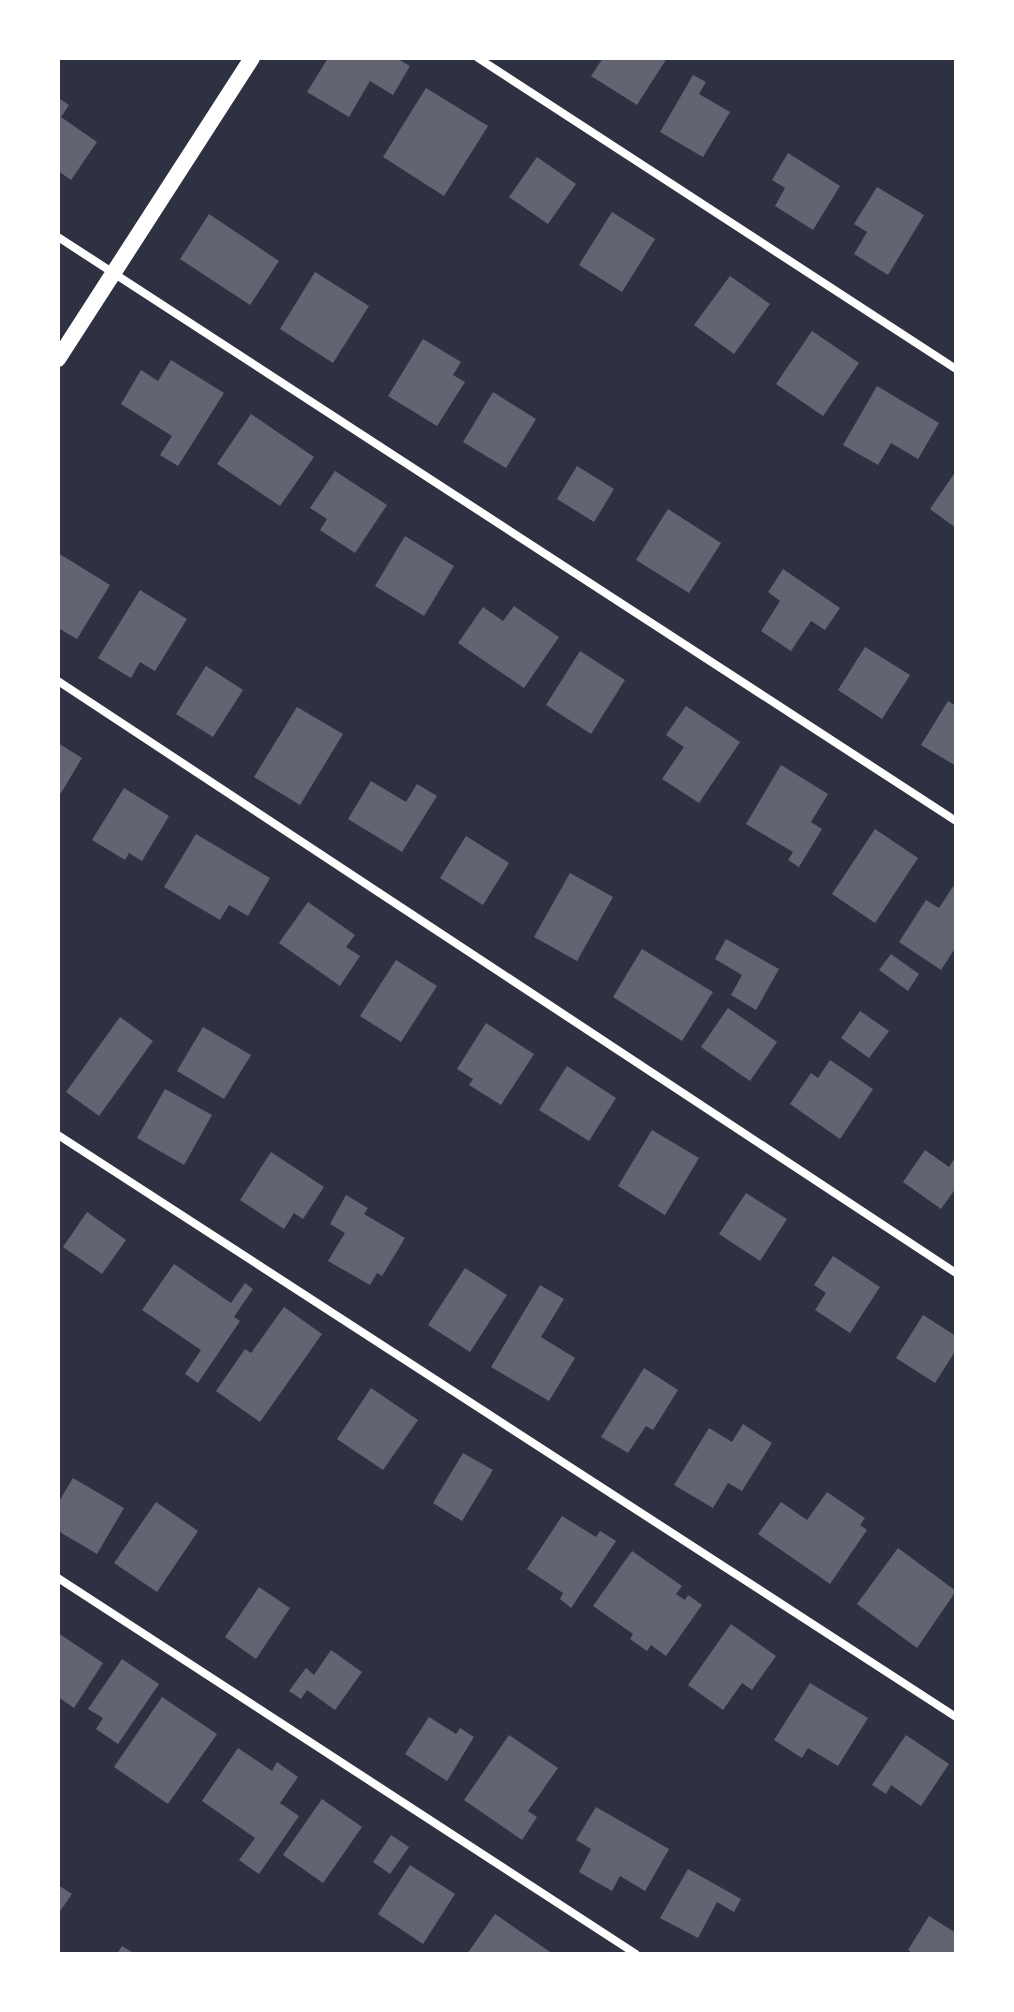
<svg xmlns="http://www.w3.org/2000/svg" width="1014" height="2012" font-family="Montserrat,sans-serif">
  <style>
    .building { fill: #626471 }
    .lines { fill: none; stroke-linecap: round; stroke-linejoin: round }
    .minor { stroke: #fff; stroke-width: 8 }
    .secondary { stroke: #fff; stroke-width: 16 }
  </style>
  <rect width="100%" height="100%" fill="#2d3142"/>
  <!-- building -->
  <g class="building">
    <path d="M328,58H396L410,66L393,95L370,81L349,117L307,92Z"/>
    <path d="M603,58H667L637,105L591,76Z"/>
    <path d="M693,75L706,82L699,94L730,112L703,157L660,132Z"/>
    <path d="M426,88L488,126L444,196L383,157Z"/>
    <path d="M60,99L69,105L61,117L97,142L71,180L58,171Z"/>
    <path d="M788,153L840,186L813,230L775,206L785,188L772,180Z"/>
    <path d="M537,157L576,184L548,224L509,197Z"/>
    <path d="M877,187L924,215L888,275L854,254L867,232L854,224Z"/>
    <path d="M612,212L655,239L622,292L579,265Z"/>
    <path d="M209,214L279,261L250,305L180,259Z"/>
    <path d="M315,272L369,306L333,363L280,329Z"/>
    <path d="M730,276L770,304L734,354L694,325Z"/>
    <path d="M812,331L859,363L823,416L776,384Z"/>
    <path d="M423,339L461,362L453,375L465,382L437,426L388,396Z"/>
    <path d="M171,360L224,393L178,466L160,455L172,436L121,404L141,370L158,381Z"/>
    <path d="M877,386L939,423L918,459L891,443L878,465L843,445Z"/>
    <path d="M493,392L536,419L506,468L463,442Z"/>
    <path d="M251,414L314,457L280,506L217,464Z"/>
    <path d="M577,466L614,489L594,522L557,499Z"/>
    <path d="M335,471L387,505L355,553L320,530L327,519L310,508Z"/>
    <path d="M956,471V528L930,509Z"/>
    <path d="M668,509L721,543L689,593L636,560Z"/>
    <path d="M405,536L454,566L424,616L375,586Z"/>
    <path d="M58,553L110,585L77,639L58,628Z"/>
    <path d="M783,569L840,608L825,630L811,621L791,651L761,631L780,601L768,592Z"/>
    <path d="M140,590L187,619L155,671L140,662L131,678L98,658Z"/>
    <path d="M514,606L559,637L524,688L458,643L483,607L503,621Z"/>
    <path d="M865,647L910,675L882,719L838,690Z"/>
    <path d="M580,651L625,680L591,734L546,705Z"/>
    <path d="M206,666L243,690L213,737L176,714Z"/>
    <path d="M948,701L956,706V766L921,745Z"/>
    <path d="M686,706L740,742L699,803L662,779L684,747L666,735Z"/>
    <path d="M297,707L343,734L300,805L254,777Z"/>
    <path d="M58,743L82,758L58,798Z"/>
    <path d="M781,765L828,794L811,822L822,829L799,867L788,860L793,852L746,824Z"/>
    <path d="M371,781L406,802L417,784L437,796L402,852L348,819Z"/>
    <path d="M124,788L169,816L142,861L129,853L125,860L92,840Z"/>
    <path d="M875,829L918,858L875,923L832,894Z"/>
    <path d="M196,834L270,878L248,916L229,905L220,920L164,887Z"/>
    <path d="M466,836L509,863L483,905L440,878Z"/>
    <path d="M570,873L613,897L577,961L534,937Z"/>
    <path d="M956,882V947L941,970L899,942L926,900L939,908Z"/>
    <path d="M308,902L355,935L346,947L360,956L340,986L279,943Z"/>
    <path d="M726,939L779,969L756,1010L731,995L742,975L715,959Z"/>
    <path d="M642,949L713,992L682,1041L613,997Z"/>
    <path d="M891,954L919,974L908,991L879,970Z"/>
    <path d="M396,960L437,986L401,1042L360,1016Z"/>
    <path d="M728,1008L777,1042L750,1081L701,1047Z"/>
    <path d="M860,1011L889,1031L869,1058L841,1038Z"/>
    <path d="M120,1017L153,1041L99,1116L66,1092Z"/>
    <path d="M486,1023L534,1054L501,1105L469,1085L473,1079L457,1069Z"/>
    <path d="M203,1027L251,1055L224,1099L177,1071Z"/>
    <path d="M830,1060L873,1089L840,1139L790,1104L811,1073L818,1078Z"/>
    <path d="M567,1066L616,1098L589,1141L539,1110Z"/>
    <path d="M165,1089L212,1115L184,1165L137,1138Z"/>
    <path d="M652,1130L699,1158L665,1215L618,1186Z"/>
    <path d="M925,1150L949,1167L956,1156V1188L941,1209L903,1182Z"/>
    <path d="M271,1152L324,1187L303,1219L294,1213L284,1229L240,1200Z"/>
    <path d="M746,1193L787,1219L760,1261L719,1234Z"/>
    <path d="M346,1195L368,1208L364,1214L405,1238L382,1276L377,1273L370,1285L328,1261L345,1233L330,1224Z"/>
    <path d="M87,1212L126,1240L102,1274L63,1247Z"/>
    <path d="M833,1256L880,1287L850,1333L815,1310L826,1293L814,1285Z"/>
    <path d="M174,1264L231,1303L245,1283L253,1289L234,1317L240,1321L198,1383L185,1374L201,1350L142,1310Z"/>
    <path d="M465,1268L507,1295L470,1352L428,1325Z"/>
    <path d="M540,1285L564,1299L541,1337L575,1358L549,1401L491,1367Z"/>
    <path d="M284,1307L322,1334L260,1422L216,1391L245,1349L251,1353Z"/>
    <path d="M923,1315L956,1336V1350L935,1383L896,1358Z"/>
    <path d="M644,1368L678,1390L653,1430L646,1426L628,1453L601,1437Z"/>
    <path d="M371,1388L418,1420L383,1470L337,1439Z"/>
    <path d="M743,1424L772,1443L742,1491L728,1483L713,1508L674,1485L709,1428L732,1442Z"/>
    <path d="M463,1453L493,1470L462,1521L433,1503Z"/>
    <path d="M73,1478L124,1508L97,1554L58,1531V1503Z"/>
    <path d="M827,1492L865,1518L860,1525L867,1530L830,1584L758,1534L781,1502L807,1520Z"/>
    <path d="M156,1502L198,1531L157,1592L114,1563Z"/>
    <path d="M562,1516L596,1537L600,1531L616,1541L571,1608L560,1599L563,1593L527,1569Z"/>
    <path d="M898,1548L956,1591L917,1648L857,1604Z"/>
    <path d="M632,1551L682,1586L676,1594L685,1600L688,1595L702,1605L666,1656L651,1645L647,1651L630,1639L633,1634L593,1606Z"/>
    <path d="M259,1587L290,1608L256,1659L225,1637Z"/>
    <path d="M731,1624L776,1656L752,1690L742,1683L723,1710L688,1685Z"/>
    <path d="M58,1633L103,1663L74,1708L58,1697Z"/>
    <path d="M331,1650L362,1672L335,1710L307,1690L301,1699L289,1691L306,1668L314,1675Z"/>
    <path d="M122,1659L159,1684L118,1744L96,1729L103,1718L88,1709Z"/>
    <path d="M810,1683L868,1718L838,1766L808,1748L802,1758L774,1740Z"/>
    <path d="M162,1697L217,1734L168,1804L114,1767Z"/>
    <path d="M429,1717L456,1734L460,1728L474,1737L447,1781L405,1754Z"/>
    <path d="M509,1735L558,1768L528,1811L537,1817L522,1840L464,1800Z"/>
    <path d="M906,1735L949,1764L921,1806L891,1785L886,1794L872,1785Z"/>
    <path d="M238,1748L272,1771L277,1762L298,1777L280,1803L299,1816L259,1874L239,1860L255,1838L202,1801Z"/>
    <path d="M322,1799L362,1827L323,1883L283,1855Z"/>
    <path d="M596,1807L669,1849L645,1891L620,1876L612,1891L579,1872L591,1849L576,1840Z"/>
    <path d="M391,1835L409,1847L390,1874L373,1862Z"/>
    <path d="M410,1865L455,1894L423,1944L378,1914Z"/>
    <path d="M688,1869L741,1899L734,1912L717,1902L698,1938L660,1918Z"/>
    <path d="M58,1885L72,1894L58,1914Z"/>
    <path d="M495,1914L553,1954H467Z"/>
    <path d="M929,1916L956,1933V1954H914L908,1950Z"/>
    <path d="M122,1946L135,1954H117Z"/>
  </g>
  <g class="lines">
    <!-- minor -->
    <g class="minor">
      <path d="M478,58L956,369"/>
      <path d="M58,237L956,821"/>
      <path d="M58,681L956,1273"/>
      <path d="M58,1135L956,1717"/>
      <path d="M58,1578L636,1954"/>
    </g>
    <!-- secondary -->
    <path class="secondary" d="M58,359L252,58"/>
  </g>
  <!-- border -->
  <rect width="1014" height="2012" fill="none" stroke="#ffffff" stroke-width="120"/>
</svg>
